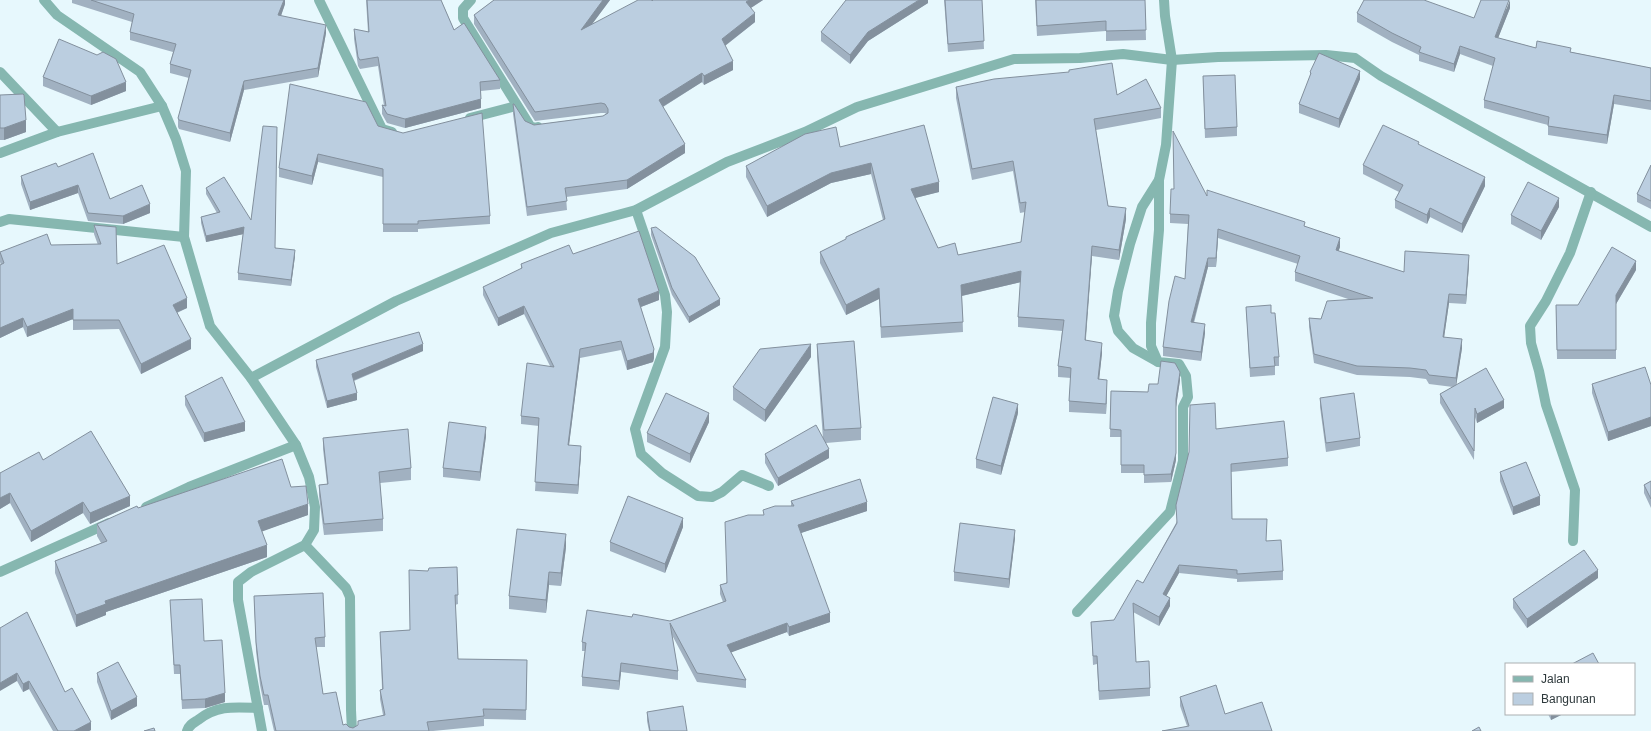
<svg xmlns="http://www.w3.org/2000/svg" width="1651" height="731" font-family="Helvetica,sans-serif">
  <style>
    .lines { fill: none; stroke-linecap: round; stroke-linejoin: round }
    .minor { stroke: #86b7b0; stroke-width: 10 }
    .wall { fill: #a1b1c1 }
    .shaded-wall { fill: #83909d }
    .building { fill: #bbcee0; stroke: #83909d }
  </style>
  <rect width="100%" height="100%" fill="#e7f8fd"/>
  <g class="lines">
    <!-- minor -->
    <g class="minor">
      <path d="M44,0L57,15L140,72L162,106L176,139L186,171L184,237L210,326L251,378L296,445L309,477L315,507L314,530L305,545L251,572L238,582V600L262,731"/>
      <path d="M319,0L382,129L392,132"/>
      <path d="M471,0L463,9V18L530,126L534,128L538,127"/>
      <path d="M0,72L57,132L162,106"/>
      <path d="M470,118L516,106"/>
      <path d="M0,153L57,132"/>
      <path d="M636,210L665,295L667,312L665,347L635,429L641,454L662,473L698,496L712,497L722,492L742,475L769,486"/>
      <path d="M0,222L9,219L184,237"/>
      <path d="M1158,362L1133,348L1118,331L1114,316L1118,291L1130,244L1142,207L1159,180"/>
      <path d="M251,378L396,301L551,233L636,210L727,162L805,132L857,107L1014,59L1080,58L1123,54L1172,60L1218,57L1326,55L1355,58L1381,76L1651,227"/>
      <path d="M146,507L189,487L296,445"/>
      <path d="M1573,541L1575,490L1546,405L1539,371L1531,343L1530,326L1546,301L1570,253L1591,192"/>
      <path d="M305,545L346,588L350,597L351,710L352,731"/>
      <path d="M0,572L109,523"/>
      <path d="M1077,612L1170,512L1183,461V407L1188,397L1186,376L1179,364L1158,362L1151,346V323L1159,230V180L1166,145L1172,60L1165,16L1164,0"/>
      <path d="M187,731C189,725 193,723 198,720C217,705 234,707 258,708"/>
    </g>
  </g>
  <!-- wall -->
  <g class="wall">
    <path d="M72,0H285V4L281,16L326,33L318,77L244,90L230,142L179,129L178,127V118L189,78L170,73V64L173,52L130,40V32L132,22L72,3Z"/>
    <path d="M366,0H441L454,30L500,80V89L481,91V108L405,128L387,123L382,114V105L384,106L378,66L360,69L358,66L354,39V29L368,32Z"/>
    <path d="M494,0H610L592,24L653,0H763L751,8L755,22L725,46L733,70L704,85L702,82L663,107L685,153L627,189L566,197L567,210L527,216L513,114V104L525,121L534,125L603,116L606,114L605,113H601L535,121L474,24V15Z"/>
    <path d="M928,0V3L868,41L850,64L821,41V32Z"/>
    <path d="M944,0H982L984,49L948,52Z"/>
    <path d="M1035,0H1145L1146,40L1106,41V31L1037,36Z"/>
    <path d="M1510,8L1498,38L1536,48L1571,52L1651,68V110L1614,104L1607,144L1548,135V125L1484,108V100L1493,66L1460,54L1454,72L1419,61V55L1392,42L1357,22V13L1474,18Z"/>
    <path d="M1310,72L1360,79L1339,128L1299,113V104L1310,77Z"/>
    <path d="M1203,76L1237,127V136L1205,138Z"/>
    <path d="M43,77L126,91L91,105L43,86Z"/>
    <path d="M956,87L1117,95L1161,108V118L1096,130L1108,206L1126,219L1119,260L1092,256L1085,340L1102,353L1099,379L1107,391L1106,414L1069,412V401L1071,378L1058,377V366L1062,331L1018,327V317L1021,282L962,296L963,332L881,338L879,299L846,315L820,263V252L846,240V237L883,220L871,174L831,183L767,217L746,177V166L840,147L939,192L915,198L938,248L958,255L1021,242L1025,212L1020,213L1013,171L972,180L956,98Z"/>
    <path d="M0,95L26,132L4,140H0Z"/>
    <path d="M378,126L490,216V224L418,229V232H383V177L318,162L312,185L279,177V168Z"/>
    <path d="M1419,145L1485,186L1462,233L1430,217L1427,224L1395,208V200L1399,192L1363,174V165Z"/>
    <path d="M1651,165V209L1637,202V194Z"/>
    <path d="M58,167L110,199L150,213L123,224L88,221L78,193L30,210L21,184V176Z"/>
    <path d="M206,188L276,248L295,256L291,286L238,280V273L243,234L206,242L201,223V217L217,213L206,194Z"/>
    <path d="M1207,195L1305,226L1340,247L1338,251L1404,272L1469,264L1466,304L1449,303L1444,337L1462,348L1456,385L1504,408L1477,423L1475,417L1474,460L1440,403V394L1453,387L1429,384L1426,379L1410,377L1357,375L1314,363L1309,327V318L1321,319L1351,300L1295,281V272L1298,264L1218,238L1216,267H1208L1194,323L1205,333L1201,361L1163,356V347L1185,279L1188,224L1170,223V214Z"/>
    <path d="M1559,207L1541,240L1511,224V215Z"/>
    <path d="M94,225L117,264L187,308L177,313L191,349L141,374L119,329L73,330V319L27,337L23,327L0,338V265H1L0,262V252L51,245H98L94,234Z"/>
    <path d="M651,228L720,305L689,323L672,295L651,235Z"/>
    <path d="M573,254L659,300L641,307L654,358L653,362L627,370L621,350L580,358L569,445L581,454L578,494L535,491L539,426L521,424V416L550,366L524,314L498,326L483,295V287L521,269V264Z"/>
    <path d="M1636,270L1616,304V359H1557L1556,305H1578Z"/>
    <path d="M1246,307L1279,357V366H1275V375L1250,377Z"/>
    <path d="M817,344L861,428V440L826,443L829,458L778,486L765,463V454L823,439L817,357Z"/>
    <path d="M423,351L354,381L357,400L327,408L316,367V360Z"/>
    <path d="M811,357L765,422L733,400V387Z"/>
    <path d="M1180,380L1176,407V460L1171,482L1144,483V473H1121V437H1110L1111,391L1148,392L1158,384Z"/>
    <path d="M1592,384L1651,385V430V426L1608,441L1592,393Z"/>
    <path d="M185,396L245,431L204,442L185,405Z"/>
    <path d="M1320,398L1360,438V446L1326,452L1320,407Z"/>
    <path d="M1018,413L1001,475L976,468V459Z"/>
    <path d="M709,422L690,463L647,442V433Z"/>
    <path d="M1216,429L1288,458V466L1231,472L1232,519L1267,541L1283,571V580L1237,582V579L1179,573L1166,596L1170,606L1159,626L1133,612L1136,662L1150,688V696L1099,700L1097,664L1093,665L1091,622L1114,620L1143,583L1176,523Z"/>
    <path d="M486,436L480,481L443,477V468Z"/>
    <path d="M323,438L411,468V480L380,483L383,519V531L324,535L319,496V485L327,484L323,449Z"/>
    <path d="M43,460L130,506L90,524L83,513L31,542L10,503L0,509V473Z"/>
    <path d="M1500,472L1540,505L1513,515L1500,481Z"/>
    <path d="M1651,481V508L1644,493V485Z"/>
    <path d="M291,487L308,515L262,531L267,557L106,612V615L76,627L55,573V561L101,543L97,536V524L138,508Z"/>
    <path d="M791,501L867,511L801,533L830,622L789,636L787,632L731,652L746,680V688L697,682L672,635L678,671V680L621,672L619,690L582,686V677L585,651H582V642L632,617L670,621L723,602L720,594V585L726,583L764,515L791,506Z"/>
    <path d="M683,527L665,573L610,551V542Z"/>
    <path d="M1015,538L1009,588L954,581V572Z"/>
    <path d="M566,547L561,586L549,585L546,613L509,609V596Z"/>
    <path d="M457,567L458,604L455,605L458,659L527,660L526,720L484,719V726L433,731H274L268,705H264L260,685L256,651L254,596L325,637V647H316L323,694L343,725L353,728L383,715L380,699V690L382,689L380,632L410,630L428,571Z"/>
    <path d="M1598,578L1527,628L1513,608V599Z"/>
    <path d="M170,600L204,641L225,702L205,708L182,709L180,674H174Z"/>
    <path d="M0,628L65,692L91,730L89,731H53L29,689L23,692L17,681Z"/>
    <path d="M97,673L137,706L111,720L97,682Z"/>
    <path d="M1180,697L1225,714L1187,726L1180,706Z"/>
    <path d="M647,712L687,731H649L647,721Z"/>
    <path d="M1548,714H1563L1551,720Z"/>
  </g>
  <!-- shaded-wall -->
  <g class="shaded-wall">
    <path d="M284,0H285V4L278,24V15Z"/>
    <path d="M603,0H610L581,39V30Z"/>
    <path d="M749,0H763L746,11V2Z"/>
    <path d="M919,0H928V3L868,41L850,64V55L868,32Z"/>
    <path d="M1510,0V8L1495,46V37Z"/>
    <path d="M755,13V22L722,48V39Z"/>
    <path d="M326,25V33L318,77V68Z"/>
    <path d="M1460,46V54L1454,72V64Z"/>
    <path d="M733,61V70L704,85V76Z"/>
    <path d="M1360,71V79L1339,128V119Z"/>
    <path d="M702,73V82L659,109V100Z"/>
    <path d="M244,81V90L230,142V133Z"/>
    <path d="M126,82V91L91,105V96Z"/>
    <path d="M1614,95V104L1607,144V135Z"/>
    <path d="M481,99V108L405,128V119Z"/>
    <path d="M26,120V132L4,140V128Z"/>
    <path d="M685,144V153L627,189V180Z"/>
    <path d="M318,154V162L312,185V176Z"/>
    <path d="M871,163V174L831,183L767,217V206L831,173Z"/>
    <path d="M1485,177V186L1462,233V224Z"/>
    <path d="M939,182V192L911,199V189Z"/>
    <path d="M78,185V193L30,210V202Z"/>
    <path d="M1559,198V207L1541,240V231Z"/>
    <path d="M150,204V213L123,224V216Z"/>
    <path d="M1126,208V219L1119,260V250Z"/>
    <path d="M1430,208V217L1427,224V215Z"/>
    <path d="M244,227V234L206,242V236Z"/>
    <path d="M1218,229V238L1216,267V258Z"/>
    <path d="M1340,238V247L1336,259V250Z"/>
    <path d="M1092,246V256L1085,351V340Z"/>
    <path d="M295,250V256L291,286V280Z"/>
    <path d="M1469,255V264L1466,304V295Z"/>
    <path d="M1208,258V267L1191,331V322Z"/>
    <path d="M1636,261V270L1616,304V295Z"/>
    <path d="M1021,271V282L961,296V285Z"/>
    <path d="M879,288V299L846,315V305Z"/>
    <path d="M659,291V300L638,308V299Z"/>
    <path d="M1449,294V303L1443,345V337Z"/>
    <path d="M187,298V308L173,314V305Z"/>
    <path d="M720,299V305L689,323V317Z"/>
    <path d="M524,306V314L498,326V318Z"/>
    <path d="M73,309V319L27,337V327Z"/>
    <path d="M23,318V327L0,338V328Z"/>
    <path d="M1205,324V333L1201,361V352Z"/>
    <path d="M191,339V349L141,374V364Z"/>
    <path d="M1462,339V348L1456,387V378Z"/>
    <path d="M1102,343V353L1098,390V379Z"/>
    <path d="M423,344V351L352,381V374Z"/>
    <path d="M811,344V357L765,422V410Z"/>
    <path d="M580,349V358L568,453V445Z"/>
    <path d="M654,349V358L653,362L627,370V361Z"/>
    <path d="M1180,372V380L1176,407V399Z"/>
    <path d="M1107,380V391L1106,414V404Z"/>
    <path d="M357,393V400L327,408V401Z"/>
    <path d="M1504,400V408L1477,423V414Z"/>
    <path d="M1018,404V413L1001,475V466Z"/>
    <path d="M709,413V422L690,463V454Z"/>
    <path d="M1651,417V426L1608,441V432Z"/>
    <path d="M245,422V431L204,442V433Z"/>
    <path d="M486,427V436L480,481V472Z"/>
    <path d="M581,446V454L578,494V485Z"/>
    <path d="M829,449V458L778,486V478Z"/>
    <path d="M1176,453V460L1171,482V474Z"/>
    <path d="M10,493V503L0,509V498Z"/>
    <path d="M130,496V506L90,524V513Z"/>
    <path d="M1540,496V505L1513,515V507Z"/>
    <path d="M83,502V513L31,542V531Z"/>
    <path d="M867,502V511L798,534V525Z"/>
    <path d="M308,504V515L258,533V521Z"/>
    <path d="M683,518V527L665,573V564Z"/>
    <path d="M1015,530V538L1009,588V579Z"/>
    <path d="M566,534V547L561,586V573Z"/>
    <path d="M267,545V557L106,612V615L76,627V615L105,601Z"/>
    <path d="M1179,565V573L1163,602V594Z"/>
    <path d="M1598,570V578L1527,628V619Z"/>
    <path d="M549,572V585L546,613V600Z"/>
    <path d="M1170,598V606L1159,626V617Z"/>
    <path d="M830,613V622L789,636V627Z"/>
    <path d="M787,623V632L727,654V645Z"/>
    <path d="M621,663V672L619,690V681Z"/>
    <path d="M17,673V681L0,691V683Z"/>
    <path d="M29,681V689L23,692V684Z"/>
    <path d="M225,693V702L205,708V699Z"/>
    <path d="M137,697V706L111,720V711Z"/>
    <path d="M1551,714H1563L1551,720Z"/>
    <path d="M91,722V730L89,731H74Z"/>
  </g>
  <!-- building -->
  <g class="building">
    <path d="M91,0H284L278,15L326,25L318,68L244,81L230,133L179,120L178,118L191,70L170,64L176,44L130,32L134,14Z"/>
    <path d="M367,0H441L454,30L464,23L500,80L480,82L481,99L405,119L387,114L382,105L386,106L378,57L360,60L358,57L354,29L369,32Z"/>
    <path d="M494,0H603L581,30L638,0H652V1L653,0H749L746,2L755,13L722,39L733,61L704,76L702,73L659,100L685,144L627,180L565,188L567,201L527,207L513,104H514L525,121L534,125L603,116L608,113V109L605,104L601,103L535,112L474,15Z"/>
    <path d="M846,0H919L868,32L850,55L821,32Z"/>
    <path d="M945,0H982L984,41L948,44Z"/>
    <path d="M1036,0H1145L1146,30L1106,31V21L1037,26Z"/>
    <path d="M1364,0H1424L1474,18L1481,0H1509L1495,37L1536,48L1537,41L1571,48L1570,52L1651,68V101L1614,95L1607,135L1548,126L1549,117L1484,100L1495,58L1460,46L1454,64L1419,52L1421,47L1392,33L1357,13Z"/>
    <path d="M59,39L97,55L103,52L116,59L126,82L91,96L43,77Z"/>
    <path d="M1319,53L1360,71L1339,119L1299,104L1311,73L1310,72Z"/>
    <path d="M1112,63L1117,95L1146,79L1161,108L1094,119L1108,206L1126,208L1119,250L1092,246L1085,340L1102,343L1098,379L1107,380L1106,404L1069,401L1071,368L1058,366L1064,320L1018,317L1021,271L961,285L963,322L881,327L879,288L846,305L820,252L846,239V237L885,219L871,163L831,173L767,206L746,166L805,134L836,127L840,147L924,125L939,182L911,189L938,248L955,243L958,255L1021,242L1026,202L1020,203L1013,161L972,169L956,87L994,79L1069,72V70Z"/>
    <path d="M1235,75L1237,127L1205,129L1203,76Z"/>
    <path d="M290,84L366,102L378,126L403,133L482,113L490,216L418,221V224H383V169L318,154L312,176L279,168Z"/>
    <path d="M23,94L24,95L26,120L4,128H0V95Z"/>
    <path d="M1383,125L1419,142L1418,144L1485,177L1462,224L1430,208L1427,215L1395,200L1403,185L1363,165Z"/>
    <path d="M263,126L277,127L275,248L295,250L291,280L238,273L244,227L206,236L201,217L220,212L206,188L224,177L251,220Z"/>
    <path d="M1173,131L1207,196V190L1305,222L1304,226L1340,238L1336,250L1404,272L1405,251L1469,255L1466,295L1449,294L1443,337L1462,339L1456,378L1429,375L1426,370L1410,368L1357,366L1314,354L1309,318L1321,319L1327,301L1373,298L1295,272L1300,256L1218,229L1216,258H1208L1191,322L1205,324L1201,352L1163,347L1169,301L1175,276L1185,279L1189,215L1170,214L1171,189H1174Z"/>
    <path d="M93,153L110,199L142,185L150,204L123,216L88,213L78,185L30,202L21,176L56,163L58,167Z"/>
    <path d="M1651,165V201L1637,194Z"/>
    <path d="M1528,182L1559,198L1541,231L1511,215Z"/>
    <path d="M94,225L116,227L117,264L164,245L187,298L173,305L191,339L141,364L119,320H73V309L27,327L23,318L0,328V265L4,263L0,252L47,234L51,245L101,244Z"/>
    <path d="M656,227L695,257L720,299L689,317L672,288L651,228Z"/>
    <path d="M639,231L659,291L638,299L654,349L653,353L627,361L621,341L580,349L568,445L581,446L578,485L535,482L539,418L521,416L527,363L554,367L524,306L498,318L483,287L522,268L521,264L569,245L573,254Z"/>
    <path d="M1612,247L1636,261L1616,295V350H1557L1556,305H1578Z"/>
    <path d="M1271,305V313H1275L1279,357H1274L1275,366L1250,368L1246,307Z"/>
    <path d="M419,332L423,344L352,374L357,393L327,401L316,360Z"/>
    <path d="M854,341L861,428L824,430L817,344Z"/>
    <path d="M811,344L765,410L733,387L760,349Z"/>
    <path d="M1161,361L1175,363L1180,372L1176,399V453L1171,474L1144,475V465H1121V430L1110,429L1111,391L1148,392L1149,384H1158Z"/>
    <path d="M1645,367L1651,385V417L1608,432L1592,384Z"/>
    <path d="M1486,368L1504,400L1477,414L1475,408L1474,451L1440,394Z"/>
    <path d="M222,377L245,422L204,433L185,396Z"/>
    <path d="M666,393L709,413L690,454L647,433Z"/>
    <path d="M1354,393L1360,438L1326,443L1320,398Z"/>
    <path d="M993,397L1018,404L1001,466L976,459Z"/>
    <path d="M1215,403L1216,429L1284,421L1288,458L1231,464L1232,519H1267L1266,541L1281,540L1283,571L1237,574V570L1179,565L1163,594L1170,598L1159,617L1133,603L1136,662L1149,661L1150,688L1099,691L1097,656H1093L1091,622L1114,620L1137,580L1143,583L1177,523L1176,505L1189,452L1190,405Z"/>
    <path d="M449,422L486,427L480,472L443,468Z"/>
    <path d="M816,425L829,449L778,478L765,454Z"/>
    <path d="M408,429L411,468L379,472L383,519L324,524L319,485L328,484L323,438Z"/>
    <path d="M91,431L130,496L90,513L83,502L31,531L10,493L0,498V473L39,452L43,460Z"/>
    <path d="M282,459L291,487L306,486L308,504L258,521L267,545L105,601L106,604L76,615L55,561L107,541L97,524L137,506L138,508Z"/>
    <path d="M1526,462L1540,496L1513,507L1500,472Z"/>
    <path d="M860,479L867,502L798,525L830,613L789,627L787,623L727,645L746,680L697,673L670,623L678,671L621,663L619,681L582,677L586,643L582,642L587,610L632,617L633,614L670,621L726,601L720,585L727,583L725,522L748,515H764L763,510L775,506H794L791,501Z"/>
    <path d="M1651,481V499L1644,485Z"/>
    <path d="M628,496L683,518L665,564L610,542Z"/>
    <path d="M960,523L1015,530L1009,579L954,572Z"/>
    <path d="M517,529L566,534L561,573L549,572L546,600L509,596Z"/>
    <path d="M1584,550L1598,570L1527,619L1513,599Z"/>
    <path d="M457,567L458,595H455L458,659L527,660L526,710L483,709L484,716L427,722L429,731H276L268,695H264L260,676L256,642L254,596L323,593L325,637L315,638L323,694L336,692L343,725L346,724L349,727L353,728L358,725V721L385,715L380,690L383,689L380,632L410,630L409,570L428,571L429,568Z"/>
    <path d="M202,599L204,641L222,640L225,693L205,699L182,700L180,665H174L170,600Z"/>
    <path d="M27,612L65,692L72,688L91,722L74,731H58L29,681L23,684L17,673L0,683V628Z"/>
    <path d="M1593,653L1599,664H1572Z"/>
    <path d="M118,662L137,697L111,711L97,673Z"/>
    <path d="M1216,685L1225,714L1262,702L1272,731H1162L1189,726L1180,697Z"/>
    <path d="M683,706L687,731H650L647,712Z"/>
    <path d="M1479,727L1481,731H1472Z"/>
    <path d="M154,728L155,731H144Z"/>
  </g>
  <!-- legend -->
  <rect x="1505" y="663" width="130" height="52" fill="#ffffff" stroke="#abafb1"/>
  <rect x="1513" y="676" width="20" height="6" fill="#86b7b0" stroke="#abafb1"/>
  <text x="1541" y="683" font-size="12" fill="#2d383b">Jalan</text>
  <rect x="1513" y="693" width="20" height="12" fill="#bbcee0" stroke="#abafb1"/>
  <text x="1541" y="703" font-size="12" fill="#2d383b">Bangunan</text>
</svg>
